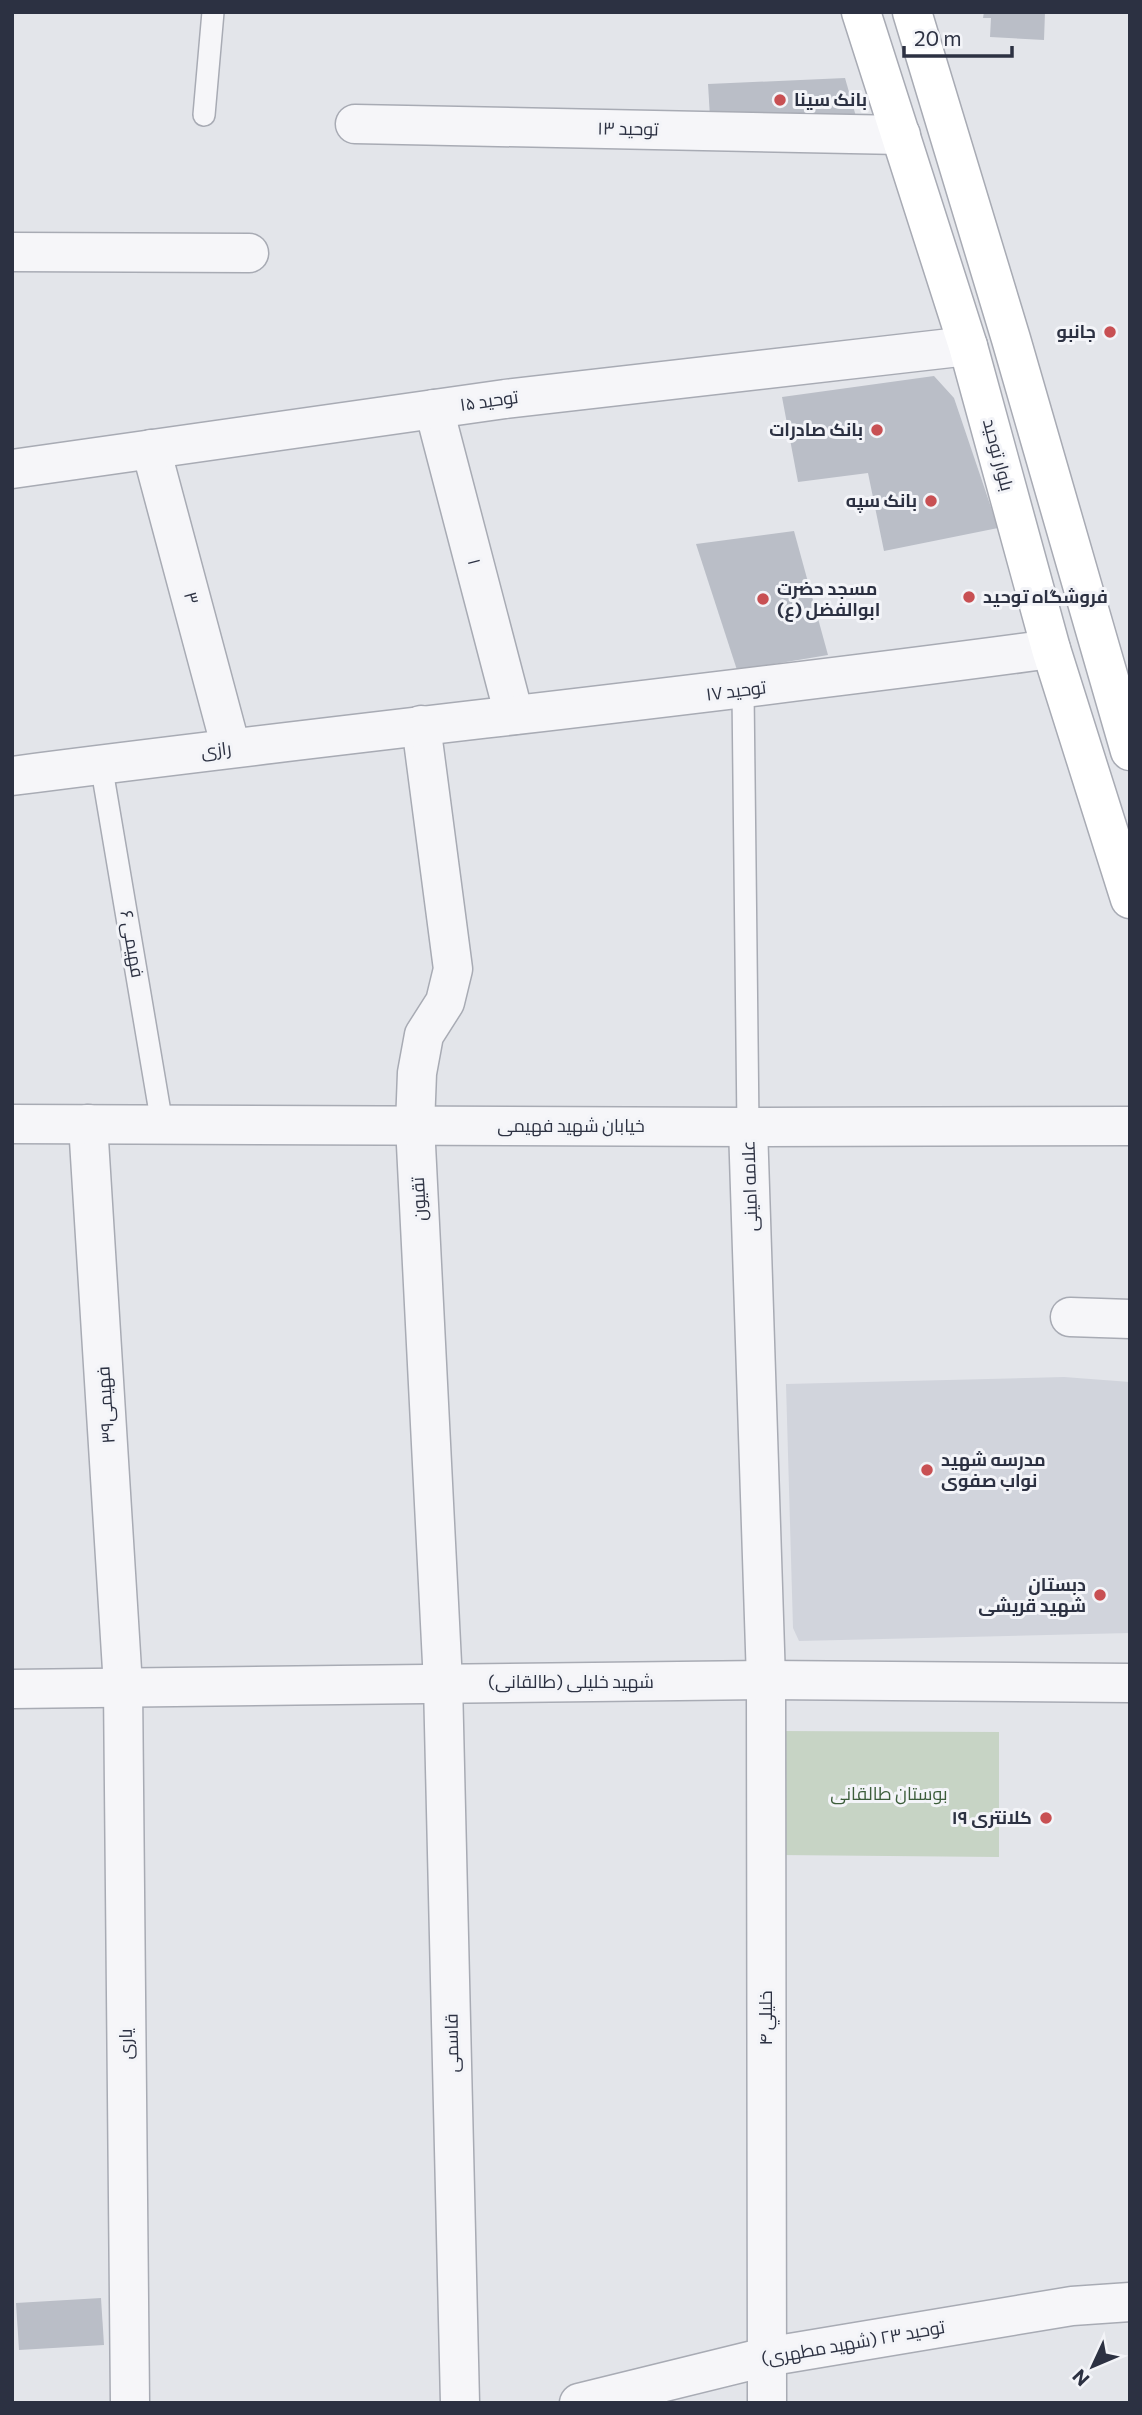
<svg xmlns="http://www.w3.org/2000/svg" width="1142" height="2415" font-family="Commissioner,Cairo,sans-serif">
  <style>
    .built { fill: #d1d4dc }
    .green { fill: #c7d4c5 }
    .building { fill: #babec7 }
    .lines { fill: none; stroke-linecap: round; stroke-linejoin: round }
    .service-casing { stroke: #a8abb4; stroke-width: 24 }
    .minor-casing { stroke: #a8abb4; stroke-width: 41 }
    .tertiary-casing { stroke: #a8abb4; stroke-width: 41 }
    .secondary-casing { stroke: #a8abb4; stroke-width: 41 }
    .service { stroke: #f6f6f9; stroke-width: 21 }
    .minor { stroke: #f6f6f9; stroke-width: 38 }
    .tertiary { stroke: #f6f6f9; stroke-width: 38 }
    .secondary { stroke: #fff; stroke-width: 38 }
    .poi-dot { fill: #c85053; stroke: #f3f4f8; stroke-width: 2.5 }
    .labels { text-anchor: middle; stroke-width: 6; stroke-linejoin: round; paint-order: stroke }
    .poi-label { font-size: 18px; font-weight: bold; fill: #2c3142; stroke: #f3f4f8; text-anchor: end }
    .street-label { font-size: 18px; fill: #2c3142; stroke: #f3f4f8 }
    .park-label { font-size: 18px; fill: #3c5d3a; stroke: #f3f4f8 }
  </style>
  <rect width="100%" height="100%" fill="#e3e5ea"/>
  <!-- built -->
  <path class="built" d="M1064,1377L1130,1382V1633L799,1641L793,1628L786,1384Z"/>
  <!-- green -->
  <path class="green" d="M780,1731L999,1732V1857L779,1855Z"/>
  <!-- building -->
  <g class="building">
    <path d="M984,12H1045L1044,40L990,37L991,18H983Z"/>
    <path d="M845,78L857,120L710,117L708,84Z"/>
    <path d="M934,376L954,398L998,528L884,551L868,473L798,482L782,397Z"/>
    <path d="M794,531L828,655L737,670L696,544Z"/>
    <path d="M101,2298L104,2345L19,2350L16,2303Z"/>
  </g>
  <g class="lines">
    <!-- service casing -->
    <g class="service-casing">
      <g id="service">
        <path d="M204,115L213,12"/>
        <path d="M743,691L748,1127"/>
        <path d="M101,764L162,1124"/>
      </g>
    </g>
    <!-- minor casing -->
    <g class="minor-casing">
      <g id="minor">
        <path d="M355,124L901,135"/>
        <path d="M12,252L249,253"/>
        <path d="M434,409L514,715"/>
        <path d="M151,449L231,748"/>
        <path d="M12,469L505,399L968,346"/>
        <path d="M421,725L453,969L445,1002L424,1035L417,1073L415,1125L443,1683L460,2403"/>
        <path d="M12,776C358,731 705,696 1051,649"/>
        <path d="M88,1124L123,1686L130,2403"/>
        <path d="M748,1127L766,1680L767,2403"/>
        <path d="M1070,1317L1130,1319"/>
        <path d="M579,2403L766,2357L1072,2306L1130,2302"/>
      </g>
    </g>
    <!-- tertiary casing -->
    <g class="tertiary-casing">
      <g id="tertiary">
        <path d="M12,1124L748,1127L1130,1126"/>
        <path d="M12,1689L766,1680L1130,1683"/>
      </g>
    </g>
    <!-- secondary casing -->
    <g class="secondary-casing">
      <g id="secondary">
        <path d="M861,12L968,346L1051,649L1130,899"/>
        <path d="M912,12L1011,339L1130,751"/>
      </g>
    </g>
    <!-- service -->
    <use href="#service" class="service"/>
    <!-- minor -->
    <use href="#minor" class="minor"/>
    <!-- tertiary -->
    <use href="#tertiary" class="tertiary"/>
    <!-- secondary -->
    <use href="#secondary" class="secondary"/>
  </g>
  <!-- markers -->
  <g class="poi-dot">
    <circle cx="780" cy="100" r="7"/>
    <circle cx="1110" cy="332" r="7"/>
    <circle cx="877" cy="430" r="7"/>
    <circle cx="931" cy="501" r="7"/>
    <circle cx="969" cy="597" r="7"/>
    <circle cx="763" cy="599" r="7"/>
    <circle cx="927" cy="1470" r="7"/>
    <circle cx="1100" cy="1595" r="7"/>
    <circle cx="1046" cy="1818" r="7"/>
  </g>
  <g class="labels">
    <!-- poi labels -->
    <g class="poi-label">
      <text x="794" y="106" text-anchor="start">بانک سینا</text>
      <text x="1096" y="338">جانبو</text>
      <text x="863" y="436">بانک صادرات</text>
      <text x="917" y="507">بانک سپه</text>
      <text x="777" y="595" text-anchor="start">مسجد حضرت<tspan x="777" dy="21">ابوالفضل (ع)</tspan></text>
      <text x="983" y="603" text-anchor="start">فروشگاه توحید</text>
      <text x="941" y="1466" text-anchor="start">مدرسه شهید<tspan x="941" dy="21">نواب صفوی</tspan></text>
      <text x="1086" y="1591">دبستان<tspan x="1086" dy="21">شهید قریشی</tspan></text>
      <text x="1032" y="1824">کلانتری ۱۹</text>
    </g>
    <!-- street labels -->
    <g class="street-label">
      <text transform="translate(628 129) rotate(1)" y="6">توحید ۱۳</text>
      <text transform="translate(489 401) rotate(-8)" y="6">توحید ۱۵</text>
      <text transform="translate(998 455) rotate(75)" y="6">بلوار توحید</text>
      <text transform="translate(474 562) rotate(75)" y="6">۱</text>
      <text transform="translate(191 598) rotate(75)" y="6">۳</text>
      <text transform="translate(736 691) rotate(-7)" y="6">توحید ۱۷</text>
      <text transform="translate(216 750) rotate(-7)" y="6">رازی</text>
      <text transform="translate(132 944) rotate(80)" y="6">فهیمی ۶</text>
      <text x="571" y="1132">خیابان شهید فهیمی</text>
      <text transform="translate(750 1186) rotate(-92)" y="6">علامه امینی</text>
      <text transform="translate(419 1199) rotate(-93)" y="6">تقیون</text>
      <text transform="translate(106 1405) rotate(-94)" y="6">فهیمی۳۹</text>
      <text x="571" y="1688">شهید خلیلی (طالقانی)</text>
      <text transform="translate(766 2018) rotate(-90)" y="6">خليلي ۴</text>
      <text transform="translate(452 2043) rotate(-91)" y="6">قاسمی</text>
      <text transform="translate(126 2044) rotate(-91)" y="6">یاری</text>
      <text transform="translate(853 2343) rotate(-10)" y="6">توحید ۲۳ (شهید مطهری)</text>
    </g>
    <!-- park labels -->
    <g class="park-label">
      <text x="889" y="1800">بوستان طالقانی</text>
    </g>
  </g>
  <!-- border -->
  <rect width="1142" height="2415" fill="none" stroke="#2c3142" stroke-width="28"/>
  <!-- north arrow -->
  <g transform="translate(1093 2366) rotate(226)" stroke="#f3f4f8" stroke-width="5" paint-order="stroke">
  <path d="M0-5L12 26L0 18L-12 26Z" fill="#2c3142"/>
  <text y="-10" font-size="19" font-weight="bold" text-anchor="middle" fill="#2c3142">N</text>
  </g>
  <!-- scale -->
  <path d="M904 46v10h108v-10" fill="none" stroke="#2c3142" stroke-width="3.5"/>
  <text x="914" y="46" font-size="21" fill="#2c3142" stroke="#f3f4f8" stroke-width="5" paint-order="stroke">20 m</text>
</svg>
